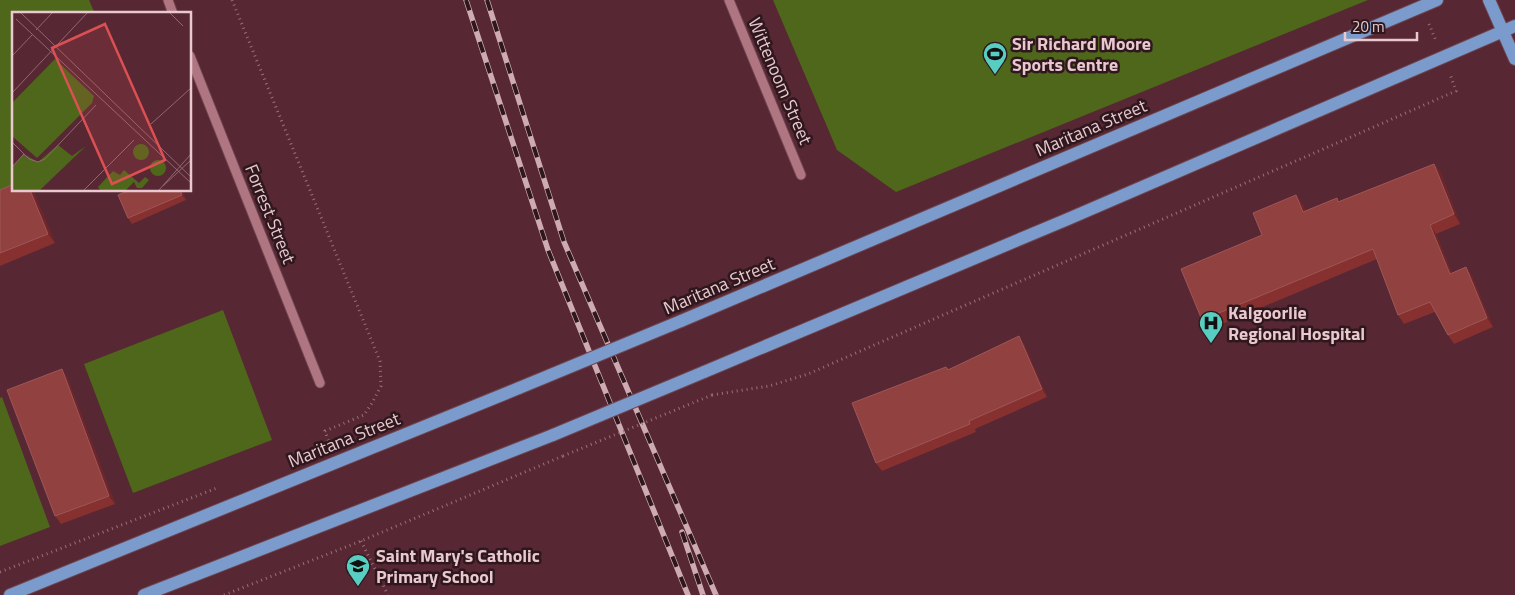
<svg xmlns="http://www.w3.org/2000/svg" width="1515" height="595" font-family="'Titillium Web',sans-serif">
  <style>
    .green { fill: #4f671b }
    .lines { fill: none; stroke-linecap: round; stroke-linejoin: round }
    .minor-casing { stroke: #6e4551; stroke-width: 11 }
    .major-casing { stroke: #6e4551; stroke-width: 14 }
    .path { stroke: #99707a; stroke-width: 3; stroke-dasharray: 1 4; stroke-linecap: butt }
    .minor { stroke: #af7682; stroke-width: 9 }
    .major { stroke: #7a9bcb; stroke-width: 12 }
    .rail-casing { stroke: #ceabb3; stroke-width: 5.5 }
    .rail { stroke: #2e181d; stroke-width: 4; stroke-dasharray: 11; stroke-linecap: butt }
    .major-bridge-casing { stroke: #6e4551; stroke-width: 14; stroke-linecap: butt }
    .path-bridge { stroke: #99707a; stroke-width: 3; stroke-dasharray: 1 4; stroke-linecap: butt }
    .major-bridge { stroke: #7a9bcb; stroke-width: 12 }
    .wall { fill: #86302f }
    .shaded-wall { fill: #6f2629 }
    .building { fill: #914140; stroke: #9f5657 }
    .labels { text-anchor: middle; stroke-width: 5; stroke-linejoin: round; paint-order: stroke }
    .poi-label { font-size: 18px; font-weight: bold; fill: #e9c9cf; stroke: #2e181d; text-anchor: start }
    .street-label { font-size: 18px; fill: #e9c9cf; stroke: #2e181d }
    .inset-road { fill: none; stroke: #916871; stroke-width: 1 }
    .view { fill: #db5052; fill-opacity: 0.15; stroke: #db5052; stroke-width: 2.5 }
    .inset-edge { fill: none; stroke: #e9c9cf; stroke-width: 2.5 }
  </style>
  <rect width="100%" height="100%" fill="#572733"/>
  <!-- green -->
  <g class="green">
    <path d="M0,0H89L95,14H14V190L0,202Z"/>
    <path d="M773,0H1368L896,192L837,150Z"/>
    <path d="M223,310L272,440L133,493L84,364Z"/>
    <path d="M2,397L50,527L0,546V398Z"/>
  </g>
  <g class="lines">
    <!-- minor casing -->
    <g class="minor-casing">
      <g id="minor">
        <path d="M168,0L173,14"/>
        <path d="M729,0L801,175"/>
        <path d="M190,56L320,383"/>
      </g>
    </g>
    <!-- major casing -->
    <g class="major-casing">
      <g id="major">
        <path d="M1489,0L1515,59"/>
        <path d="M681,321L1437,0"/>
        <path d="M704,372L1068,219L1515,26"/>
        <path d="M10,595L519,388"/>
        <path d="M144,595L553,435"/>
      </g>
    </g>
    <!-- path -->
    <g class="path">
      <path d="M232,0L380,361L381,386L372,403L364,415L325,431L330,445"/>
      <path d="M1429,24L1436,41"/>
      <path d="M712,395L769,386L808,374L1456,91L1450,74"/>
      <path d="M361,541L388,595"/>
      <path d="M0,572L217,488"/>
      <path d="M224,595L361,541L563,456"/>
    </g>
    <!-- minor -->
    <use href="#minor" class="minor"/>
    <!-- major -->
    <use href="#major" class="major"/>
    <!-- rail casing -->
    <g class="rail-casing">
      <g id="rail">
        <path d="M466,0L548,250L688,595"/>
        <path d="M487,0L564,242L716,595"/>
        <path d="M682,532L703,595"/>
      </g>
    </g>
    <!-- rail -->
    <use href="#rail" class="rail"/>
    <!-- major-bridge casing -->
    <g class="major-bridge-casing">
      <g id="major-bridge">
        <path d="M519,388L681,321"/>
        <path d="M553,435L704,372"/>
      </g>
    </g>
    <!-- path-bridge -->
    <path class="path-bridge" d="M563,456L712,395"/>
    <!-- major-bridge -->
    <use href="#major-bridge" class="major-bridge"/>
  </g>
  <!-- wall -->
  <g class="wall">
    <path d="M1434,164L1441,173L1460,224L1436,234L1452,273L1466,267L1472,276L1493,327L1454,344L1448,335L1435,312L1404,324L1398,315L1377,259L1208,330L1202,320L1262,235L1303,204L1305,211L1337,198L1339,202Z"/>
    <path d="M0,190H33L55,243L0,266Z"/>
    <path d="M130,190H182L186,200L132,224L128,218Z"/>
    <path d="M1024,344L1047,397L975,429L976,432L882,471L876,463L946,367L948,369Z"/>
    <path d="M67,377L115,504L61,524L55,516Z"/>
  </g>
  <!-- shaded-wall -->
  <g class="shaded-wall">
    <path d="M1434,164L1441,173L1460,224L1454,214Z"/>
    <path d="M30,190H33L55,243L48,234Z"/>
    <path d="M180,190H182L186,200L182,195Z"/>
    <path d="M1296,195L1303,204L1310,221L1303,212Z"/>
    <path d="M1430,225L1436,234L1456,283L1450,274Z"/>
    <path d="M1466,267L1472,276L1493,327L1487,318Z"/>
    <path d="M1019,336L1024,344L1047,397L1042,389Z"/>
    <path d="M62,369L67,377L115,504L109,496Z"/>
  </g>
  <!-- building -->
  <g class="building">
    <path d="M1434,164L1454,214L1430,225L1450,274L1466,267L1487,318L1448,335L1430,302L1398,315L1373,249L1202,320L1181,269L1262,235L1253,213L1296,195L1303,212L1337,198L1338,202Z"/>
    <path d="M14,184V190H30L48,234L0,253V190Z"/>
    <path d="M130,190H180L182,195L128,218L118,195Z"/>
    <path d="M1019,336L1042,389L969,421L970,424L876,463L852,403L946,367L948,370Z"/>
    <path d="M62,369L109,496L55,516L7,390Z"/>
  </g>
  <!-- icons -->
  <defs>
    <g id="stadium-pin" transform="scale(1.25)"><path d="M0 17L-7.5 6A9.5 9.5 0 1 1 7.5 6Z" fill="#57cec1" stroke="#2e181d"/><path d="M0-5a6.5 5 0 1 0 0 10a6.5 5 0 1 0 0-10ZM-3.5-1.8h7v3.6h-7Z" fill="#111"/></g>
    <g id="hospital-pin" transform="scale(1.25)"><path d="M0 17L-7.5 6A9.5 9.5 0 1 1 7.5 6Z" fill="#57cec1" stroke="#2e181d"/><path d="M-5-5h3v3.5h4V-5h3V5h-3V1.5h-4V5h-3Z" fill="#111"/></g>
    <g id="school-pin" transform="scale(1.25)"><path d="M0 17L-7.5 6A9.5 9.5 0 1 1 7.5 6Z" fill="#57cec1" stroke="#2e181d"/><path d="M0-5L7-2L0 1L-7-2ZM-4 1L0 2.5L4 1V4Q0 6-4 4Z" fill="#111"/></g>
  </defs>
  <g fill-rule="evenodd">
    <use href="#stadium-pin" x="995" y="54"/>
    <use href="#hospital-pin" x="1211" y="323"/>
    <use href="#school-pin" x="358" y="566"/>
  </g>
  <g class="labels">
    <!-- poi labels -->
    <g class="poi-label">
      <text x="1012" y="50">Sir Richard Moore<tspan x="1012" dy="21">Sports Centre</tspan></text>
      <text x="1228" y="319">Kalgoorlie<tspan x="1228" dy="21">Regional Hospital</tspan></text>
      <text x="376" y="562">Saint Mary's Catholic<tspan x="376" dy="21">Primary School</tspan></text>
    </g>
    <!-- street labels -->
    <g class="street-label">
      <text transform="translate(780 81) rotate(67)" y="6">Wittenoom Street</text>
      <text transform="translate(1091 128) rotate(-23)" y="6">Maritana Street</text>
      <text transform="translate(270 214) rotate(68)" y="6">Forrest Street</text>
      <text transform="translate(719 286) rotate(-23)" y="6">Maritana Street</text>
      <text transform="translate(344 440) rotate(-22)" y="6">Maritana Street</text>
    </g>
  </g>
  <!-- overview -->
  <g transform="translate(12 12)">
    <rect width="179" height="179" fill="#572733"/>
    <path d="M43,47L82,84L80,91L25,146L0,124V91ZM121 140a8 8 0 1 1 16 0a8 8 0 1 1-16 0ZM46,133L60,144L74,134L28,178H0V155L12,142L26,150ZM138 156a8 8 0 1 1 16 0a8 8 0 1 1-16 0ZM112,158L127,171L133,165L137,168L130,176H125L122,170L114,178H88L86,175L101,159L108,163Z" fill="#4f671b"/>
    <path class="inset-road" d="M157,0L171,14M9,1L179,165M4,7L179,171M24,18L41,0M0,44L21,22M0,81L76,0M139,112L179,76M0,130L17,147L26,150L33,147L84,93M0,155L12,142M151,174L179,148M72,178L122,128M147,178L179,142"/>
    <path class="view" d="M93,12L153,148L100,172L40,36Z"/>
    <rect width="179" height="179" class="inset-edge"/>
  </g>
  <!-- scale -->
  <path d="M1345 32v8h72v-8" fill="none" stroke="#e9c9cf" stroke-width="2.5"/>
  <text x="1352" y="32" font-size="15" fill="#e9c9cf" stroke="#2e181d" stroke-width="4" paint-order="stroke">20 m</text>
</svg>
